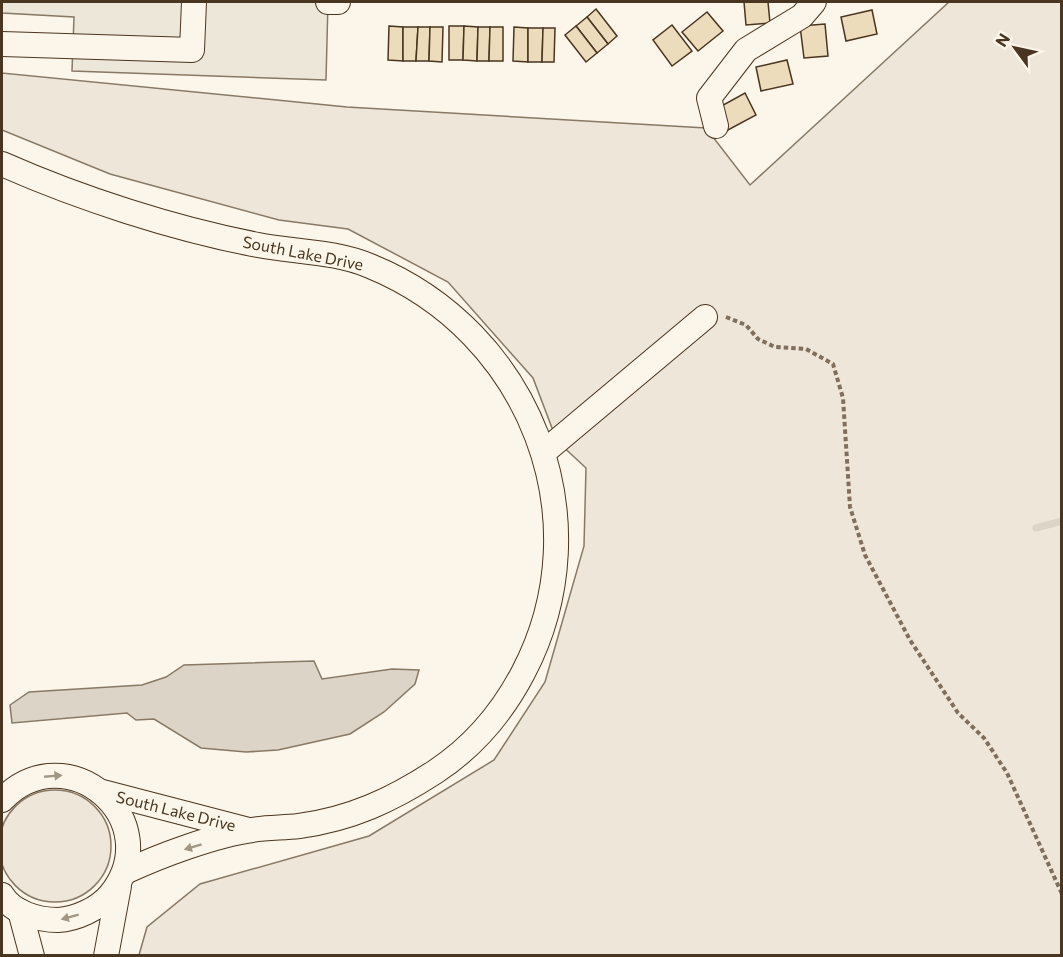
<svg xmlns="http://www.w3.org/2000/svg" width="1063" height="957" font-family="Commissioner,sans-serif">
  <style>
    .green { fill: #ede6d9; stroke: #887966; stroke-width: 1.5 }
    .parking { fill: #ede7d9; stroke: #887966; stroke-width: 1.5 }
    .water { fill: #dcd4c6; stroke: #887966; stroke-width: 1.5 }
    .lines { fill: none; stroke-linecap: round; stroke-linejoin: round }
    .stream { stroke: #dcd4c6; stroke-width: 7 }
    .building { fill: #ecdcbc; stroke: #4a3520; stroke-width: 1.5 }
    .minor-casing { stroke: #4a3520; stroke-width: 26 }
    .path { stroke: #7f6f5c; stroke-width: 4; stroke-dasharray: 4.5 3; stroke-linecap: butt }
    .minor { stroke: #fbf6e9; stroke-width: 24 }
    .oneway { fill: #a29684 }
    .labels { text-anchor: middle; stroke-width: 4.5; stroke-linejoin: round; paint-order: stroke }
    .street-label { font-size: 16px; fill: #4a3520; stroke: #fbf6e9 }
  </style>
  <rect width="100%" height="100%" fill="#fbf6e9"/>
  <!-- green -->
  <g class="green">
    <path d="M949,2H1061V955H139L147,927L200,884L369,836L494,760L545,682L584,546L586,468L557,441L533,378L448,282L348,229L279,220L110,174L2,130V73L347,107L706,128L750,185Z"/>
    <circle cx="55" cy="846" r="56"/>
  </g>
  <!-- parking -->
  <path class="parking" d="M2,2H328L326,80L72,71L74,17L2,13Z"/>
  <!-- water -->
  <path class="water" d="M314,661L322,679L392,669L419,670L415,684L384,712L350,734L278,750L246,752L201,748L154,719L136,720L127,713L12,723L10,705L29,692L142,685L166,677L184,665Z"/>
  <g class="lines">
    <!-- stream -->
    <path class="stream" d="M1036,528L1062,521"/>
  </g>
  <!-- building -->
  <g class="building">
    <path d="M744,2H768L770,23L746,25Z"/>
    <path d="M596,9L617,36L608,44L587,17Z"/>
    <path d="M872,10L877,34L846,41L841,17Z"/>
    <path d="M707,12L723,31L698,51L682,32Z"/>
    <path d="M587,17L608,44L597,53L576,26Z"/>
    <path d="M825,24L828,56L804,58L800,26Z"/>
    <path d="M672,25L692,51L672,66L653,40Z"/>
    <path d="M389,26L403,27V61L388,60Z"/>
    <path d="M449,26H464L463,60H449Z"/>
    <path d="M464,26L478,27L477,61L463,60Z"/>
    <path d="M576,26L597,53L586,62L565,35Z"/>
    <path d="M403,27H418L416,61H403Z"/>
    <path d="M418,27H430L429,61H416Z"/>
    <path d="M430,27H443L442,62L429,61Z"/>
    <path d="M478,27H490L489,61H477Z"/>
    <path d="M490,27H503V61H489Z"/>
    <path d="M514,27L528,28V62L513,61Z"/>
    <path d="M528,28H543L542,62H528Z"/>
    <path d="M543,28H555L554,62H542Z"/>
    <path d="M787,60L793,84L761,91L756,67Z"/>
    <path d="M745,93L756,115L728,130L716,109Z"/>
  </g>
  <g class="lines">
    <!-- minor casing -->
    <g class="minor-casing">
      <g id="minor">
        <path d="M328,2H338"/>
        <path d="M2,44L192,50L194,2"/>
        <path d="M716,126L709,98L746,50L802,16L814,2"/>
        <path d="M2,164C79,198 174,229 258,245C294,252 335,251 370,266C530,331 604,519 523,673C502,713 473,747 435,772C392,800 351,819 299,826C283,828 268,827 252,830C215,835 159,856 125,872"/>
        <path d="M544,452L705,317"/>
        <path d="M103,792L249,830"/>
        <path d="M2,800C67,732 170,821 110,895C98,909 76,919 58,920C38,920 13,913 2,895"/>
        <path d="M20,911L32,956"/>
        <path d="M106,956L119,886"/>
      </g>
    </g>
    <!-- path -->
    <path class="path" d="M726,317L746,325L758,339L775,347L806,349L833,364L843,398L850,507L865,555L910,640L958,713L984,738L1007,773L1062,894"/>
    <!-- minor -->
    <use href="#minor" class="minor"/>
  </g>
  <!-- one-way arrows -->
  <defs><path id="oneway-solid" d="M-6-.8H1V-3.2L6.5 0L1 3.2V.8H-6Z" transform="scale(1.5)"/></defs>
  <g class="oneway">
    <use href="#oneway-solid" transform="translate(53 776) rotate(-5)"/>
    <use href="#oneway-solid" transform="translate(193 847) rotate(163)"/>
    <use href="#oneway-solid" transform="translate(70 917) rotate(165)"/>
  </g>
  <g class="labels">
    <!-- street labels -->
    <g class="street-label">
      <text transform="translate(303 253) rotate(11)" y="6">South Lake Drive</text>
      <text transform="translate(176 811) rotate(14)" y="6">South Lake Drive</text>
    </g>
  </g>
  <!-- border -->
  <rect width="1063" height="957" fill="none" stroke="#4a3520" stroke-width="6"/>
  <!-- north arrow -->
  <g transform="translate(1015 48) rotate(303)" stroke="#fbf6e9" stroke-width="4.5" paint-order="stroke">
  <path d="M0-4.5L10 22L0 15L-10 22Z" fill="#4a3520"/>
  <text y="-9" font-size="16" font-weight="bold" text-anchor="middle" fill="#4a3520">N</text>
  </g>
</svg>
